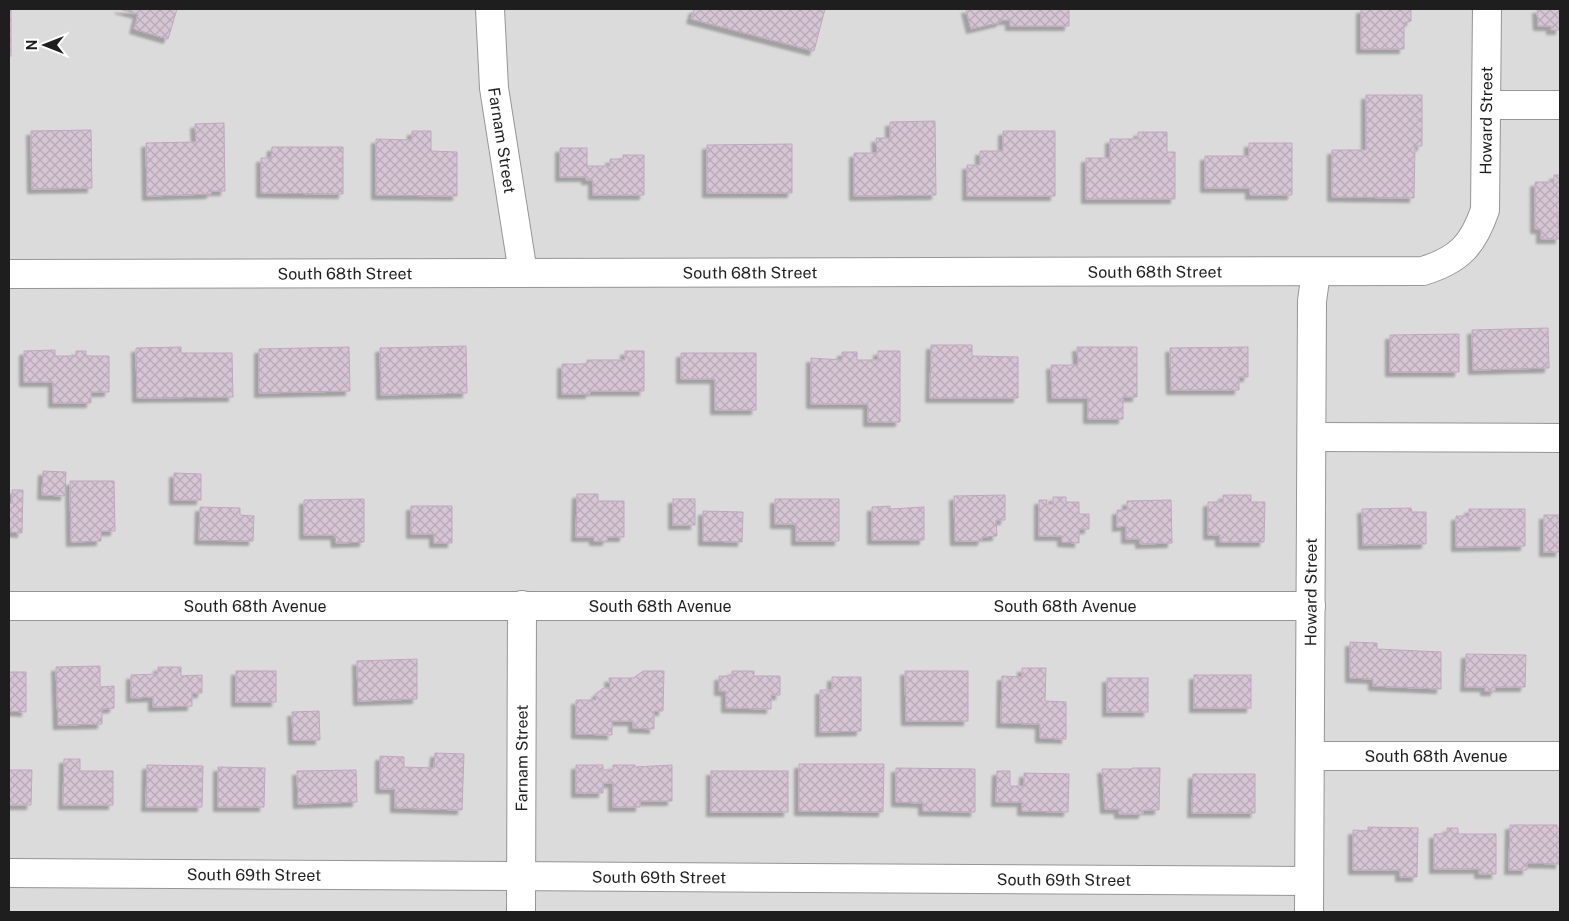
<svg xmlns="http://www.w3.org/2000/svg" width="1569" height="921" font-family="'Public Sans',sans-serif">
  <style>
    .residential { fill: #dcdbdc }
    .building { fill: url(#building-cross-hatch); stroke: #c0a7bf; filter: url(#shadow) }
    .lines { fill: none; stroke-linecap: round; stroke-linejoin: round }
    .minor-casing { stroke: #959595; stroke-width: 30 }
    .minor { stroke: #fff; stroke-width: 28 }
    .labels { text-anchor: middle; stroke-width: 4; stroke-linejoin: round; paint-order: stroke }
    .street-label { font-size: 16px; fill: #1e1e1e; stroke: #fff }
  </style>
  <defs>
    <pattern id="building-cross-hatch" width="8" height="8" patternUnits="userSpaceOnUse" patternTransform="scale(1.25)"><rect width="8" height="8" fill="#d6c5d5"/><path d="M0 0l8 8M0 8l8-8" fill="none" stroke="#b7a9b6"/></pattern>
    <filter id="shadow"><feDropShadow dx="-4.5" dy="4.5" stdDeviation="1" flood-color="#0004"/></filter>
  </defs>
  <rect width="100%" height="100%" fill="#efe5ec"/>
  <!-- residential -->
  <rect class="residential" x="9" y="9" width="1551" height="903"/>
  <!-- building -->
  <g class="building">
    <rect x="9" y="9" width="2" height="47"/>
    <path d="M119,9H177L168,39L134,29L138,14Z"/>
    <path d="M694,9H825L814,51L691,19Z"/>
    <path d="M966,9H1069V26H1010V20H1000L1001,22L971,29Z"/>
    <path d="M1361,9H1411V21L1404,23V49H1361Z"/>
    <path d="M1537,9H1560V30H1551V26H1538Z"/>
    <path d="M1366,95H1422V146H1415L1414,198L1332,197V150H1366Z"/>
    <path d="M935,121L936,195L854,196V153H877L876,138H890V122Z"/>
    <path d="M224,123L225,191H211V194L147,196L146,143L196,142L195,124Z"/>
    <path d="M91,130L92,188L32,189L31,131Z"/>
    <path d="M412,131H431V151L457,152V196L376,195V139L412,140Z"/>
    <path d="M1003,131H1055V196H967V165H980V151H1003Z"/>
    <path d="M1138,132H1167V152H1175V199H1086V158H1110V139H1138Z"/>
    <path d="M1249,143H1292V195H1250V188H1205V156H1249Z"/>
    <path d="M792,144V193H707V145Z"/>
    <path d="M272,147H343V194L261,193V158H271Z"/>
    <path d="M560,148H587V166H610V159H623V155H644V195H593V180H586V177H560Z"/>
    <path d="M1554,175H1560V215H1558L1560,239H1541V229H1535V182H1554Z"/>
    <path d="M1548,328L1549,368L1473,370L1472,330Z"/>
    <path d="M1459,334V372H1390V335Z"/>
    <path d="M931,345H972V356L1018,357V398H930Z"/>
    <path d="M466,346L467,393L381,395L380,348Z"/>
    <path d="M181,347V353H232L233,397L137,398L136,348Z"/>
    <path d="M349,347L350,391L259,393V349Z"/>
    <path d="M1077,347H1137V397H1123V419H1088V398H1052L1051,365H1078Z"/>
    <path d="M1248,347V377H1239V390H1171L1170,348Z"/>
    <path d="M55,350V356H76V351H86V356H109V392H91V403H53V382H24V351Z"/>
    <path d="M625,351H644V391H590V394H562V364H587V360H625Z"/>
    <path d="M878,351H900V422H868V404H811V358L842,360V352H857V360H878Z"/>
    <path d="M681,353H756V410H715V379H681Z"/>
    <path d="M43,471L66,472L65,496L42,495Z"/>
    <path d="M174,473L201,474V500H174Z"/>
    <path d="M70,481H114L115,531H101V541L71,542Z"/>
    <path d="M12,490H23L22,533L9,532V503H12Z"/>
    <path d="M577,494H598V501H624V537H607V541H594V537H576Z"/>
    <path d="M1005,495V520H996L997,536L982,537V541H955L954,496Z"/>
    <path d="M1223,495H1251V502H1265L1264,542H1220V535H1208V502H1223Z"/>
    <path d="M1053,497H1066V502H1079V514H1089V529H1079V543L1062,542V536H1039V500H1047L1046,504H1053Z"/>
    <path d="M364,499V542L336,543L335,535H304V500Z"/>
    <rect x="673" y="499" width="22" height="26"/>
    <path d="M775,499H839V541H796V524H775Z"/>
    <path d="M1171,500L1172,543L1140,544V539H1126V526L1117,527V510H1127V501Z"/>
    <path d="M411,506H452V543H434V534H411Z"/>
    <path d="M890,506V509L924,507V540H872V507Z"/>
    <path d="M200,507L240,508V515L254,516L253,541L199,540Z"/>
    <path d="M1411,508L1412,512H1426V544L1363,545L1362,509Z"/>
    <path d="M1469,509H1525V546L1456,547V516H1469Z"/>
    <path d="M703,511L743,512L742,542L703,541Z"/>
    <rect x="1544" y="515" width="16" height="37"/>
    <path d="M1350,642L1377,643V649L1441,652V689L1373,686V679L1350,678Z"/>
    <path d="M1466,654L1526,655L1525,687H1495V691H1485V687H1465Z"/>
    <path d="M417,659V699L358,701L357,661Z"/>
    <path d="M100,666V687L114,686V708L102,709V724L58,725L56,667Z"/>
    <path d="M158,667H181V676L202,675V693H192V706L153,707V697L131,698V675L158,674Z"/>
    <path d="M1022,668H1046L1045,701L1066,702V739L1040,738V724L1001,723L1002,676L1022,677Z"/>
    <rect x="236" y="671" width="40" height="31"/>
    <path d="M643,671H664L663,711H654V729L633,728V721H612V735L576,734V700H596V694L603,688H610L609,678H634Z"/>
    <path d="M732,671H754V676H780V695H771V709L726,708V691H719V676H732Z"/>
    <path d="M905,671H968V721H906Z"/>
    <path d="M9,672H26V712L9,711Z"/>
    <rect x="1194" y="675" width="57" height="33"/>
    <path d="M832,677H861V731L820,732V690H832Z"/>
    <rect x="1107" y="678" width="41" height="34"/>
    <path d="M319,711L320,740H293L292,712Z"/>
    <path d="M435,753L464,754L462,810L395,808V789H380V756L404,757V767L434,768Z"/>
    <path d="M64,759H80V771H113V805H63Z"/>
    <path d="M799,764H884L883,812L799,811Z"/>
    <path d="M147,765L203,766L202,807H146Z"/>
    <path d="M576,765H603V770H613V765H635V767L672,765V801H640V807H613V783H603V793H576Z"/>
    <path d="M218,767L265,768L264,807H218Z"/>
    <path d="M896,768L975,769V812L923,811V803L896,802Z"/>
    <path d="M1132,768H1160L1159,810H1143V814H1119V809H1105L1102,769H1132Z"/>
    <path d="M9,770H32L31,805H9Z"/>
    <path d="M356,770L357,802L298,804L297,771Z"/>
    <rect x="711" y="771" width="77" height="41"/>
    <path d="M997,771H1010V786H1024V773L1069,774L1068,812L1022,811V802H996Z"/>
    <path d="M1193,774H1255V813H1192Z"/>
    <path d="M1510,825H1557V828H1560V864L1527,863V870H1509Z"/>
    <path d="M1368,827L1418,828L1417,877H1400V870H1353V830L1368,831Z"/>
    <path d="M1447,828H1458V834H1496V874H1479V869H1434V834H1447Z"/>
  </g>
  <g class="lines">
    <!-- minor casing -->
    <g class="minor-casing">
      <g id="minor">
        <path id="s1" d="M490,9L494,88L523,273"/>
        <path d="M1487,105H1560"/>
        <path id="s2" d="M9,274L1423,271C1459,260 1473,245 1485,210L1487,9"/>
        <path d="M1312,437L1560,438"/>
        <path id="s3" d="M9,606H1311"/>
        <path id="s4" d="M1312,756H1560"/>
        <path id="s5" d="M9,873L1309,881"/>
        <path id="s6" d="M521,912L522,605"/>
        <path id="s7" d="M1309,912L1312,301L1316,272"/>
      </g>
    </g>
    <!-- minor -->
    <use href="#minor" class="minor"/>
  </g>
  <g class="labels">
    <!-- street labels -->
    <g class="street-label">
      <text dy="6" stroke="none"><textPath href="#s2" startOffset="1595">Howard Street</textPath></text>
      <text dy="6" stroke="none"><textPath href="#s1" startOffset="132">Farnam Street</textPath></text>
      <text dy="6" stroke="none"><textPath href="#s2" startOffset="741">South 68th Street</textPath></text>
      <text dy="6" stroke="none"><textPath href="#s2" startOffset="1146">South 68th Street</textPath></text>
      <text dy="6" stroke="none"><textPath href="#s2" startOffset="336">South 68th Street</textPath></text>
      <text dy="6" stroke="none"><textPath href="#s7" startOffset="320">Howard Street</textPath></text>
      <text dy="6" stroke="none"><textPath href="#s3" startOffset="246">South 68th Avenue</textPath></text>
      <text dy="6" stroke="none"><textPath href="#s3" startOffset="651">South 68th Avenue</textPath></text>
      <text dy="6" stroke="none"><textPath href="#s3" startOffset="1056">South 68th Avenue</textPath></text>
      <text dy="6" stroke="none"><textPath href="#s4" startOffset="124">South 68th Avenue</textPath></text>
      <text dy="6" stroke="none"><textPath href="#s6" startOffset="154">Farnam Street</textPath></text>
      <text dy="6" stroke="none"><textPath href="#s5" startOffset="245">South 69th Street</textPath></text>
      <text dy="6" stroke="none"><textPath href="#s5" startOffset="650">South 69th Street</textPath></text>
      <text dy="6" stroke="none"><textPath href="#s5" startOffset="1055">South 69th Street</textPath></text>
    </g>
  </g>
  <!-- border -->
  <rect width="1569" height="921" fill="none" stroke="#1e1e1e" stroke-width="20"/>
  <!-- north arrow -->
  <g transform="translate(45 45) rotate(270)" stroke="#ffffff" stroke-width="4" paint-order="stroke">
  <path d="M0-4L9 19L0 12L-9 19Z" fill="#1e1e1e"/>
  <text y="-8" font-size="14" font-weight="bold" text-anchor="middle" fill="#1e1e1e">N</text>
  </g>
</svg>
